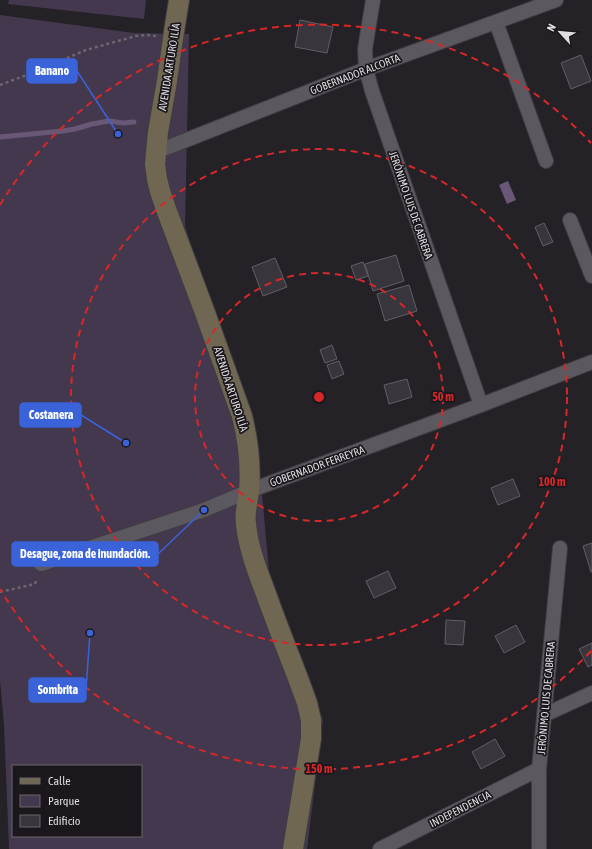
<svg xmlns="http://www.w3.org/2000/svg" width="592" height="849" font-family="'Asap Condensed',sans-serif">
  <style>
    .green { fill: #44384e; fill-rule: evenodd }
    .water { fill: #685776 }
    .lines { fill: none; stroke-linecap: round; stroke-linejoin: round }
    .stream { stroke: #685776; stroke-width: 5 }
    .building { fill: #39353c; stroke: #615e65 }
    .minor-casing { stroke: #3f3d42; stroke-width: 16 }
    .secondary-casing { stroke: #3f3d42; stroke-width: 22 }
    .path { stroke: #6a686d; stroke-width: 2.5; stroke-dasharray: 3 3; stroke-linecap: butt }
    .minor { stroke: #5c585f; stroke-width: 14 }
    .secondary { stroke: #6f6752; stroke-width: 20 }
    .ring { fill: none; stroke: #d62828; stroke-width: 2; stroke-dasharray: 7 5 }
    .labels { text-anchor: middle; stroke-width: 3.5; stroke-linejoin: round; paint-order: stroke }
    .street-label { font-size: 11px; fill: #dfdde1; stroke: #1b171d }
    .centre { fill: #d62828; stroke: #1b171d; stroke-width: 2 }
    .ring-label { font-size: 12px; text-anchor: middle; font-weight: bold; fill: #d62828; stroke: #1b171d; stroke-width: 3.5; stroke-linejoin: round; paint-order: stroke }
    .leader { fill: none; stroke: #3a63d9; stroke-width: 1.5 }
    .callout-dot { fill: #3a63d9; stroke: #1b171d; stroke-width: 1.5 }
    .callout { fill: #3a63d9; stroke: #3a63d9; stroke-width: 1.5 }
    .callout-label { font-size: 12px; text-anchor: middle; font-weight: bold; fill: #fff }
  </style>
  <rect width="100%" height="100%" fill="#242127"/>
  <!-- green -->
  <g class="green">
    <path d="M9,0H146L144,19L8,4Z"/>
    <path d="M0,15L134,33L189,34L185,226L230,366L260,471L269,571L323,720L307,849H9L4,725L0,680ZM13,766H141V836H13Z"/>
  </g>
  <!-- water -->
  <path class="water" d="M508,181L516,200L507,204L499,185Z"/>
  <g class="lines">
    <!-- stream -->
    <path class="stream" d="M0,137L63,131L75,129L92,124L109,121L123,123L134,122"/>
  </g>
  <!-- building -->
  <g class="building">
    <path d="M300,20L333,27L327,53L295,47Z"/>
    <path d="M581,55L591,81L571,89L561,63Z"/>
    <path d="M544,223L553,242L543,246L535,227Z"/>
    <path d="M396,255L404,281L373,291L365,264Z"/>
    <path d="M275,258L287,287L263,296L252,267Z"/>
    <path d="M363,262L368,276L356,280L351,266Z"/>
    <path d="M409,285L417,311L385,321L377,294Z"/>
    <path d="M332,345L337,359L325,363L320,350Z"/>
    <path d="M339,361L344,374L332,379L327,365Z"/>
    <path d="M407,379L412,397L389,404L384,385Z"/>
    <path d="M513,479L520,496L498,505L491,488Z"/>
    <path d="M592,543V572H591L583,546Z"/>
    <path d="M388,571L396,588L374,598L366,581Z"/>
    <path d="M446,620L465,621L463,645L445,644Z"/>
    <path d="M516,625L525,642L504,653L495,636Z"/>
    <path d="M592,643V665L588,667L579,649Z"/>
    <path d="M495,739L505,756L481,769L472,752Z"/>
  </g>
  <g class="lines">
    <!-- minor casing -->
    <g class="minor-casing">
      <g id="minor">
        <path d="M373,0L365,49L366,69L372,91L481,405"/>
        <path d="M496,22L546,161"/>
        <path d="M156,152L366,69L556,0"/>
        <path d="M570,220L592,276"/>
        <path d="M41,564L204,510L249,491L481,405L592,362"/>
        <path d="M544,715L592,693"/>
        <path d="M380,849L539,769"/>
        <path d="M539,849V769L560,548"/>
      </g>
    </g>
    <!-- secondary casing -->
    <g class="secondary-casing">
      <path id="secondary" d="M179,0L173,38L167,81L158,132L155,164L157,179L160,191L166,209L204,310L242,416C248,440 251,466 249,491C248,502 244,513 246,524C248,547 258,573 266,594C279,631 294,666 307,703L311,720V739L293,849"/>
    </g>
    <!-- path -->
    <g class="path">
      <path d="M0,85L29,74L86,50L136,36L146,35L156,36"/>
      <path d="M0,592L35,584L37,578"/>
    </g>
    <!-- minor -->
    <use href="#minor" class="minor"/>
    <!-- secondary -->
    <use href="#secondary" class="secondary"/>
  </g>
  <!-- distance rings -->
  <g class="ring">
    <circle cx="319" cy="397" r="124"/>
    <circle cx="319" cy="397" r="248"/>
    <path d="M591 651A372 372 0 0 1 0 589M0 205A372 372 0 0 1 591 143"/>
  </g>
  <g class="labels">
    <!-- street labels -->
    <g class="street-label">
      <text transform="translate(169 67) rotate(-81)" y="4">AVENIDA ARTURO ILÍA</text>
      <text transform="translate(355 74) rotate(-21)" y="4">GOBERNADOR ALCORTA</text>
      <text transform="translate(411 205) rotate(71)" y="4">JERÓNIMO LUIS DE CABRERA</text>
      <text transform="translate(231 389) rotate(72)" y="4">AVENIDA ARTURO ILÍA</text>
      <text transform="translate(317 466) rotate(-20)" y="4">GOBERNADOR FERREYRA</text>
      <text transform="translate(546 698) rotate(-85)" y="4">JERÓNIMO LUIS DE CABRERA</text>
      <text transform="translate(460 809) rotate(-27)" y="4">INDEPENDENCIA</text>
    </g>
  </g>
  <circle cx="319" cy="397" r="6" class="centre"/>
  <g class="ring-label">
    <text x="443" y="401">50 m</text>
    <text x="552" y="486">100 m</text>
    <text x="319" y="773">150 m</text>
  </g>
  <!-- callouts -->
  <path class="leader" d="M118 134L77 71M126 443L81 415M204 510L158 554M90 633L86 690"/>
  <g class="callout-dot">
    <circle cx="118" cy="134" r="4"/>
    <circle cx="126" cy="443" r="4"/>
    <circle cx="204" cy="510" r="4"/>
    <circle cx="90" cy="633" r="4"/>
  </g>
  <g class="callout">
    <rect x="27" y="59" width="50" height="24" rx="4"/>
    <rect x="20" y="403" width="61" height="24" rx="4"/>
    <rect x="12" y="542" width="146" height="24" rx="4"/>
    <rect x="29" y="678" width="57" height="24" rx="4"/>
  </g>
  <g class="callout-label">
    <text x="52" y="75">Banano</text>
    <text x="51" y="419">Costanera</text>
    <text x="85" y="558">Desague, zona de inundación.</text>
    <text x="58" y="694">Sombrita</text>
  </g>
  <!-- legend -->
  <rect x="12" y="765" width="130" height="72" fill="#1b171d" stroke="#69666b"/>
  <rect x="20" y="778" width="20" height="6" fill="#6f6752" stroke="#69666b"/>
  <text x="48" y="785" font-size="12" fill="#dfdde1">Calle</text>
  <rect x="20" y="795" width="20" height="12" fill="#44384e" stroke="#69666b"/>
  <text x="48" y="805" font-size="12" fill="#dfdde1">Parque</text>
  <rect x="20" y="815" width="20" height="12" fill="#39353c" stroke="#69666b"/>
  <text x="48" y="825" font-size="12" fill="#dfdde1">Edificio</text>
  <!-- north arrow -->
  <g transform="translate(560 32) rotate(297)" stroke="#1b171d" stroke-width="3" paint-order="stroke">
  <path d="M0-3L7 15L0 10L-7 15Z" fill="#dfdde1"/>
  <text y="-6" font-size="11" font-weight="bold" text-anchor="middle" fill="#dfdde1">N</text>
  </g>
</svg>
